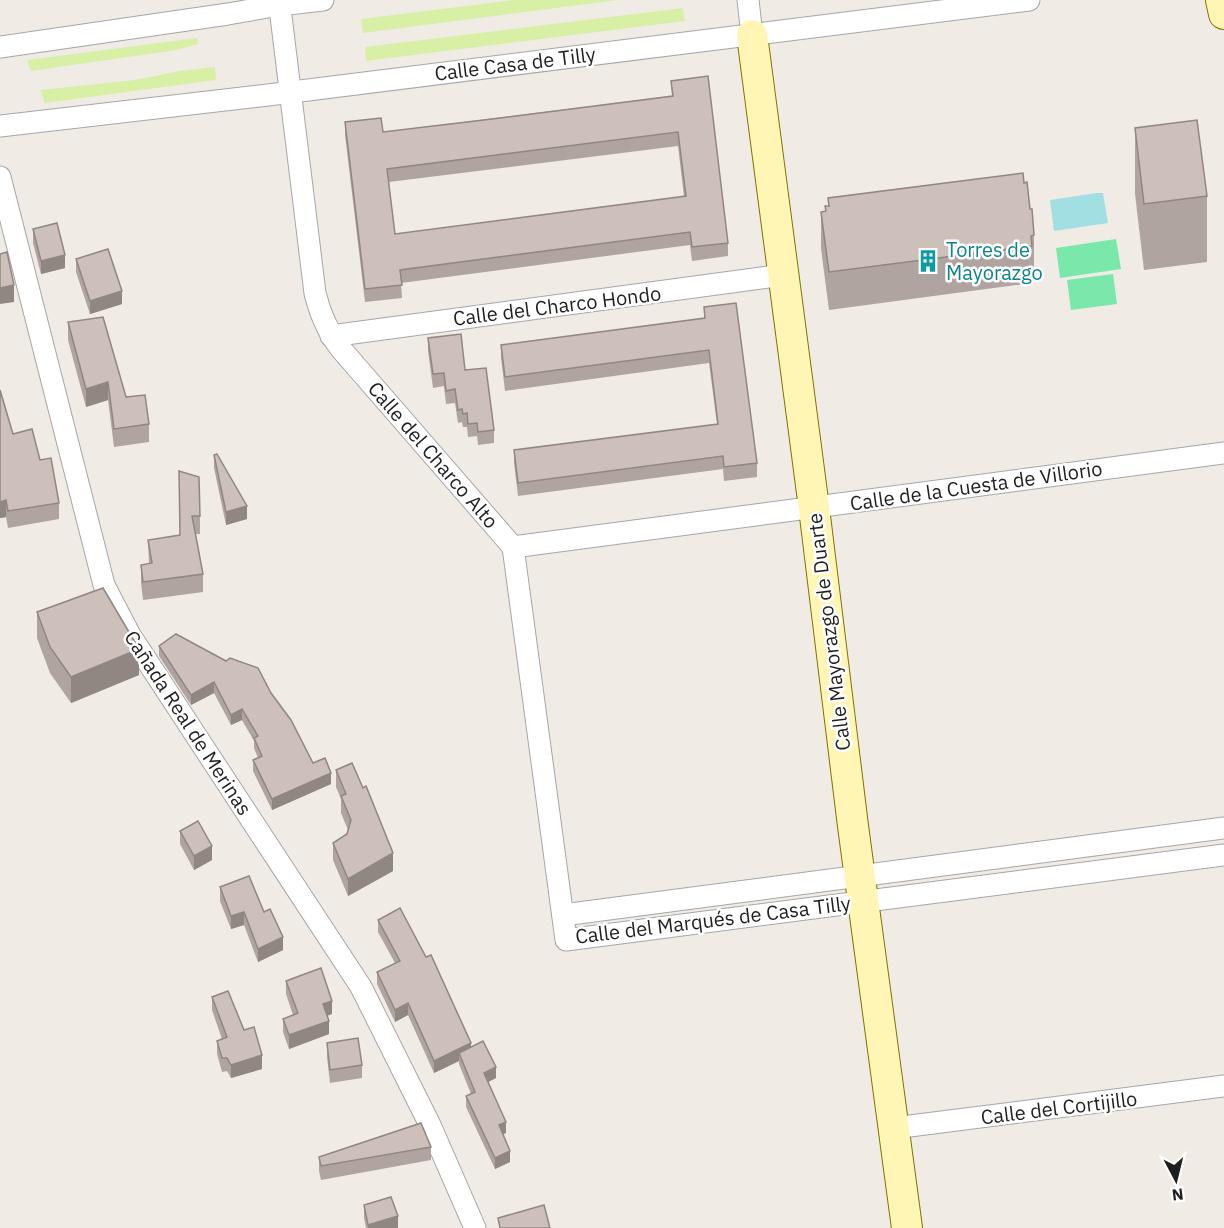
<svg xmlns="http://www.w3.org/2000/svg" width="1224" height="1228" font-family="'IBM Plex Sans',sans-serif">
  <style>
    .grass { fill: #d7f0a6 }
    .pitch { fill: #7be8ab }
    .water { fill: #a1dfe3 }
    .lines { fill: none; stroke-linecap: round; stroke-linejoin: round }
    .street-casing { stroke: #a6a6a6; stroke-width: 23 }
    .secondary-casing { stroke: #7d7400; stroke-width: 32 }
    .street { stroke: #fff; stroke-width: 21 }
    .secondary { stroke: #fff6b5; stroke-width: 30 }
    .wall { fill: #b0a4a0; fill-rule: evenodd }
    .shaded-wall { fill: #908682 }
    .building { fill: #cdbfba; stroke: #908682; stroke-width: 1.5; fill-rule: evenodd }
    .labels { text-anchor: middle; stroke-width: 5; stroke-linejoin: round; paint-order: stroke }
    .street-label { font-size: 20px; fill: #1f1f1f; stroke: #fff }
    .culture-label { font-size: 20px; fill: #0d838f; stroke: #fff; text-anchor: start }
  </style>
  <rect width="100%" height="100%" fill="#f1ebe5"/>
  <!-- grass -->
  <g class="grass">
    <path d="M513,0H618L363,33L361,19Z"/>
    <path d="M683,8L685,21L366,61L365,47Z"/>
    <path d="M197,38L198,44L177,50L31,71L27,60Z"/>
    <path d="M215,67L216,80L45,103L40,90L135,80L180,71Z"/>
  </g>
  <!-- pitch -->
  <g class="pitch">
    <path d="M1116,239L1121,269L1060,278L1056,248Z"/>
    <path d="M1113,274L1117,304L1071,310L1067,280Z"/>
  </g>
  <!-- water -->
  <path class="water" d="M1097,193H1103L1108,223L1054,231L1050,200Z"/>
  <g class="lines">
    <!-- street casing -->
    <g class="street-casing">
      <g id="street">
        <path d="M279,0L315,293C320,314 328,332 341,349L513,547L566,940L1224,855"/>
        <path d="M748,0L752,35"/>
        <path d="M0,47L228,14L279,5L323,0"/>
        <path d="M0,126L268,95L1029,0"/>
        <path d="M0,177L104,585L130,635L361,987L430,1125L475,1228"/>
        <path d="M331,336L783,275"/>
        <path d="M513,547L1224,453"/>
        <path d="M563,915L1224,828"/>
        <path d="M894,1128L1224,1086"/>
      </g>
    </g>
    <!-- secondary casing -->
    <g class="secondary-casing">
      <g id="secondary">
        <path d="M1221,0L1224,14"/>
        <path d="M752,35L814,508L853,826L907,1228"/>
      </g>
    </g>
    <!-- street -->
    <use href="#street" class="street"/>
    <!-- secondary -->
    <use href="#secondary" class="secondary"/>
  </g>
  <!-- wall -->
  <g class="wall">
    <path d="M671,81L728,243V256L692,261L690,245L401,283L402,298L365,302L345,135V122L383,132L672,96ZM678,146L684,197L395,234L389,182Z"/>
    <path d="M1135,128L1207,196V262L1144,270L1135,194Z"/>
    <path d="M1024,183L1034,235V273H1032V283L829,310L821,249V212L825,211V206H828V198Z"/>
    <path d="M33,229L65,268L41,274L33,243Z"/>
    <path d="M76,259L122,304L90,314L76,272Z"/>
    <path d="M704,307L757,463V477L724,481L723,469L518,496L514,463V450L717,424L709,363L505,391L501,358V345L704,319Z"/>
    <path d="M68,322L126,397L149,424V442L114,447L108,400L86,407L68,340Z"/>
    <path d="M428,338L465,370L494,430V443L478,445L477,436L468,437L467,427H463L462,422L458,423L455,403L446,404L444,386L433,388L428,351Z"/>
    <path d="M13,434L40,460L59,503V519L8,528L6,517L0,518Z"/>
    <path d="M214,455L247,519L226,525L214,468Z"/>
    <path d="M179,471L200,516V534H196L203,574V592L143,600L141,583V565L149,564L148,540L180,535Z"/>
    <path d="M37,612L139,675L71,703L50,673L37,638Z"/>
    <path d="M159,646L271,693L313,763L331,784L272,810L253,771V760L258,758L254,748V741L242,720L231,725L214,693L191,705L159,656Z"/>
    <path d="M336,770L393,871L348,896L333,860V843L347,834L348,830L341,813V799L336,787Z"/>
    <path d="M180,831L212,860L194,870L180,844Z"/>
    <path d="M220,887L264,912L283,950L258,962L244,925L231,929L220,901Z"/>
    <path d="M378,920L471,1047L496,1078L488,1082L506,1133L503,1134L510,1162L495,1169L466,1107V1096L471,1094L459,1064V1061L434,1073L408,1015L395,1022L377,984V972L395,963L378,932Z"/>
    <path d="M286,981L332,1014L327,1016L329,1034L289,1049L283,1032V1019L293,1015L286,994Z"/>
    <path d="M212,997L244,1030L262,1069L231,1078L227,1071L222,1072L217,1054V1041L222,1039L212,1010Z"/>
    <path d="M327,1043L362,1065V1078L330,1083L327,1057Z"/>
    <path d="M431,1147V1160L321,1180L319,1171V1157Z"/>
    <path d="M364,1205L398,1228H366L364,1218Z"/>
  </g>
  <!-- shaded-wall -->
  <g class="shaded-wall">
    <path d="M65,255V268L41,274V261Z"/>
    <path d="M14,285V302L0,304V288Z"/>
    <path d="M122,291V304L90,314V301Z"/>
    <path d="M108,382V400L86,407V389Z"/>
    <path d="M6,500V517L0,518V502Z"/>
    <path d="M247,506V519L226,525V512Z"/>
    <path d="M139,649V675L71,703V677Z"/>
    <path d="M214,682V693L191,705V695Z"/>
    <path d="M242,709V720L231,725V715Z"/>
    <path d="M331,773V784L272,810V799Z"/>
    <path d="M212,846V860L194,870V856Z"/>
    <path d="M393,853V871L348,896V879Z"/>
    <path d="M244,912V925L231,929V916Z"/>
    <path d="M283,937V950L258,962V949Z"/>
    <path d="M332,1001V1014L323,1017V1004Z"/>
    <path d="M408,1003V1015L395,1022V1010Z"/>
    <path d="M329,1021V1034L289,1049V1035Z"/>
    <path d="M471,1043V1055L459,1053V1061L434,1073V1061Z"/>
    <path d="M262,1055V1069L231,1078V1065Z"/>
    <path d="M496,1067V1078L484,1084V1073Z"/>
    <path d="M506,1122V1133L499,1136V1125Z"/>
    <path d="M510,1151V1162L495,1169V1158Z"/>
    <path d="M398,1216V1228H368V1225Z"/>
  </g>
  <!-- building -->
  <g class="building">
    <path d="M708,76L728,243L692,247L690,232L400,270L402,285L365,289L345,122L381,118L383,132L492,119L673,96L671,81ZM678,132L686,196L395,234L387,169Z"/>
    <path d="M1197,120L1207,196L1144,204L1135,128Z"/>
    <path d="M1023,173L1024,183L1027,182L1030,209H1032L1034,235L1031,236L1032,246L829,272L821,212L826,211L825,206H829L828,198Z"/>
    <path d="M57,223L65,255L41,261L33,229Z"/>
    <path d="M108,249L122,291L90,301L76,259Z"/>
    <path d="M7,252L14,285L0,288V254Z"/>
    <path d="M736,303L757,463L724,467L723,456L518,483L514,450L718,424L709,350L505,377L501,345L705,318L704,307Z"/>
    <path d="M103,317L126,397L145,395L149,424L114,429L108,382L86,389L68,322Z"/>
    <path d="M461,334L465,370L486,368L494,430L478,432L477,423L468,424L467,413L463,414L462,409L458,410L455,389L446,391L444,373L433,374L428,338Z"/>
    <path d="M0,390L13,434L32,429L40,460L51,458L59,503L8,511L6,500L0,502Z"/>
    <path d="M217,454L247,506L226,512L214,455Z"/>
    <path d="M179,471L199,477L200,516H192L203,574L143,582L141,565L152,563L148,540L180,535Z"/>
    <path d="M103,588L139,649L71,677L50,647L37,612Z"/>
    <path d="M176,634L226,661L230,658L258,668L271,693L291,720L313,763L325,758L331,773L272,799L253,760L262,756L254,738L258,736L242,709L231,715L214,682L191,695L159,646Z"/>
    <path d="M352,763L363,788L366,786L393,853L348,879L333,843L347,834L351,820L341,796L346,794L336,770Z"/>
    <path d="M198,821L212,846L194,856L180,831Z"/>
    <path d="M249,876L264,912L270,909L283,937L258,949L244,912L231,916L220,887Z"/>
    <path d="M400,908L426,957L431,955L471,1043L434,1061L408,1003L395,1010L377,972L400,961L378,920Z"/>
    <path d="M321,968L332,1001L323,1004L329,1021L289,1035L283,1019L298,1013L286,981Z"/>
    <path d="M228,991L244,1030L254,1027L262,1055L231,1065L227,1058H222L217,1041L227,1037L212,997Z"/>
    <path d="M358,1038L362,1065L330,1070L327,1043Z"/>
    <path d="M483,1041L496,1067L484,1073L506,1122L499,1125L510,1151L495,1158L466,1096L475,1092L459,1053Z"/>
    <path d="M421,1123L431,1147L321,1166L319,1157Z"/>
    <path d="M391,1197L398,1216L368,1225L364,1205Z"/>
    <path d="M544,1205L550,1228H500L498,1218Z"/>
  </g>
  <!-- icons -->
  <defs>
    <g id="building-bare" transform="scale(1.8)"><path d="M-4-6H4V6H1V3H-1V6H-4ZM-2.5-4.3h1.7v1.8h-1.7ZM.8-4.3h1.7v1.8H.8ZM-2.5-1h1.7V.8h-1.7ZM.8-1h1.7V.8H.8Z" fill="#0f9aa8" stroke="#fff" stroke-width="2.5" paint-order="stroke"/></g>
  </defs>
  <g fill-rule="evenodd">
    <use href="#building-bare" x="928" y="261"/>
  </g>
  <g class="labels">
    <!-- street labels -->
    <g class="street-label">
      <text transform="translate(515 64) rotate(-7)" y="7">Calle Casa de Tilly</text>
      <text transform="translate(557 306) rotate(-7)" y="7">Calle del Charco Hondo</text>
      <text transform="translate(433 455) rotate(49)" y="7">Calle del Charco Alto</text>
      <text transform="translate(976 486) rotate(-8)" y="7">Calle de la Cuesta de Villorio</text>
      <text transform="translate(829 632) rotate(-97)" y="7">Calle Mayorazgo de Duarte</text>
      <text transform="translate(188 723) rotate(57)" y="7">Cañada Real de Merinas</text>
      <text transform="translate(713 920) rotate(-7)" y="7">Calle del Marqués de Casa Tilly</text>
      <text transform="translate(1059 1108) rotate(-7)" y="7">Calle del Cortijillo</text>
    </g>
    <!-- culture labels -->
    <g class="culture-label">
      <text x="946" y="257">Torres de<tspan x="946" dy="23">Mayorazgo</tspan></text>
    </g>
  </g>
  <!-- north arrow -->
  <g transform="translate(1176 1180) rotate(173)" stroke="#ffffff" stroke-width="4.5" paint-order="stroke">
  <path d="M0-4.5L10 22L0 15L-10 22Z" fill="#1f1f1f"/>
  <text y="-9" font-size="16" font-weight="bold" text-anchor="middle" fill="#1f1f1f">N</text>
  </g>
</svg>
